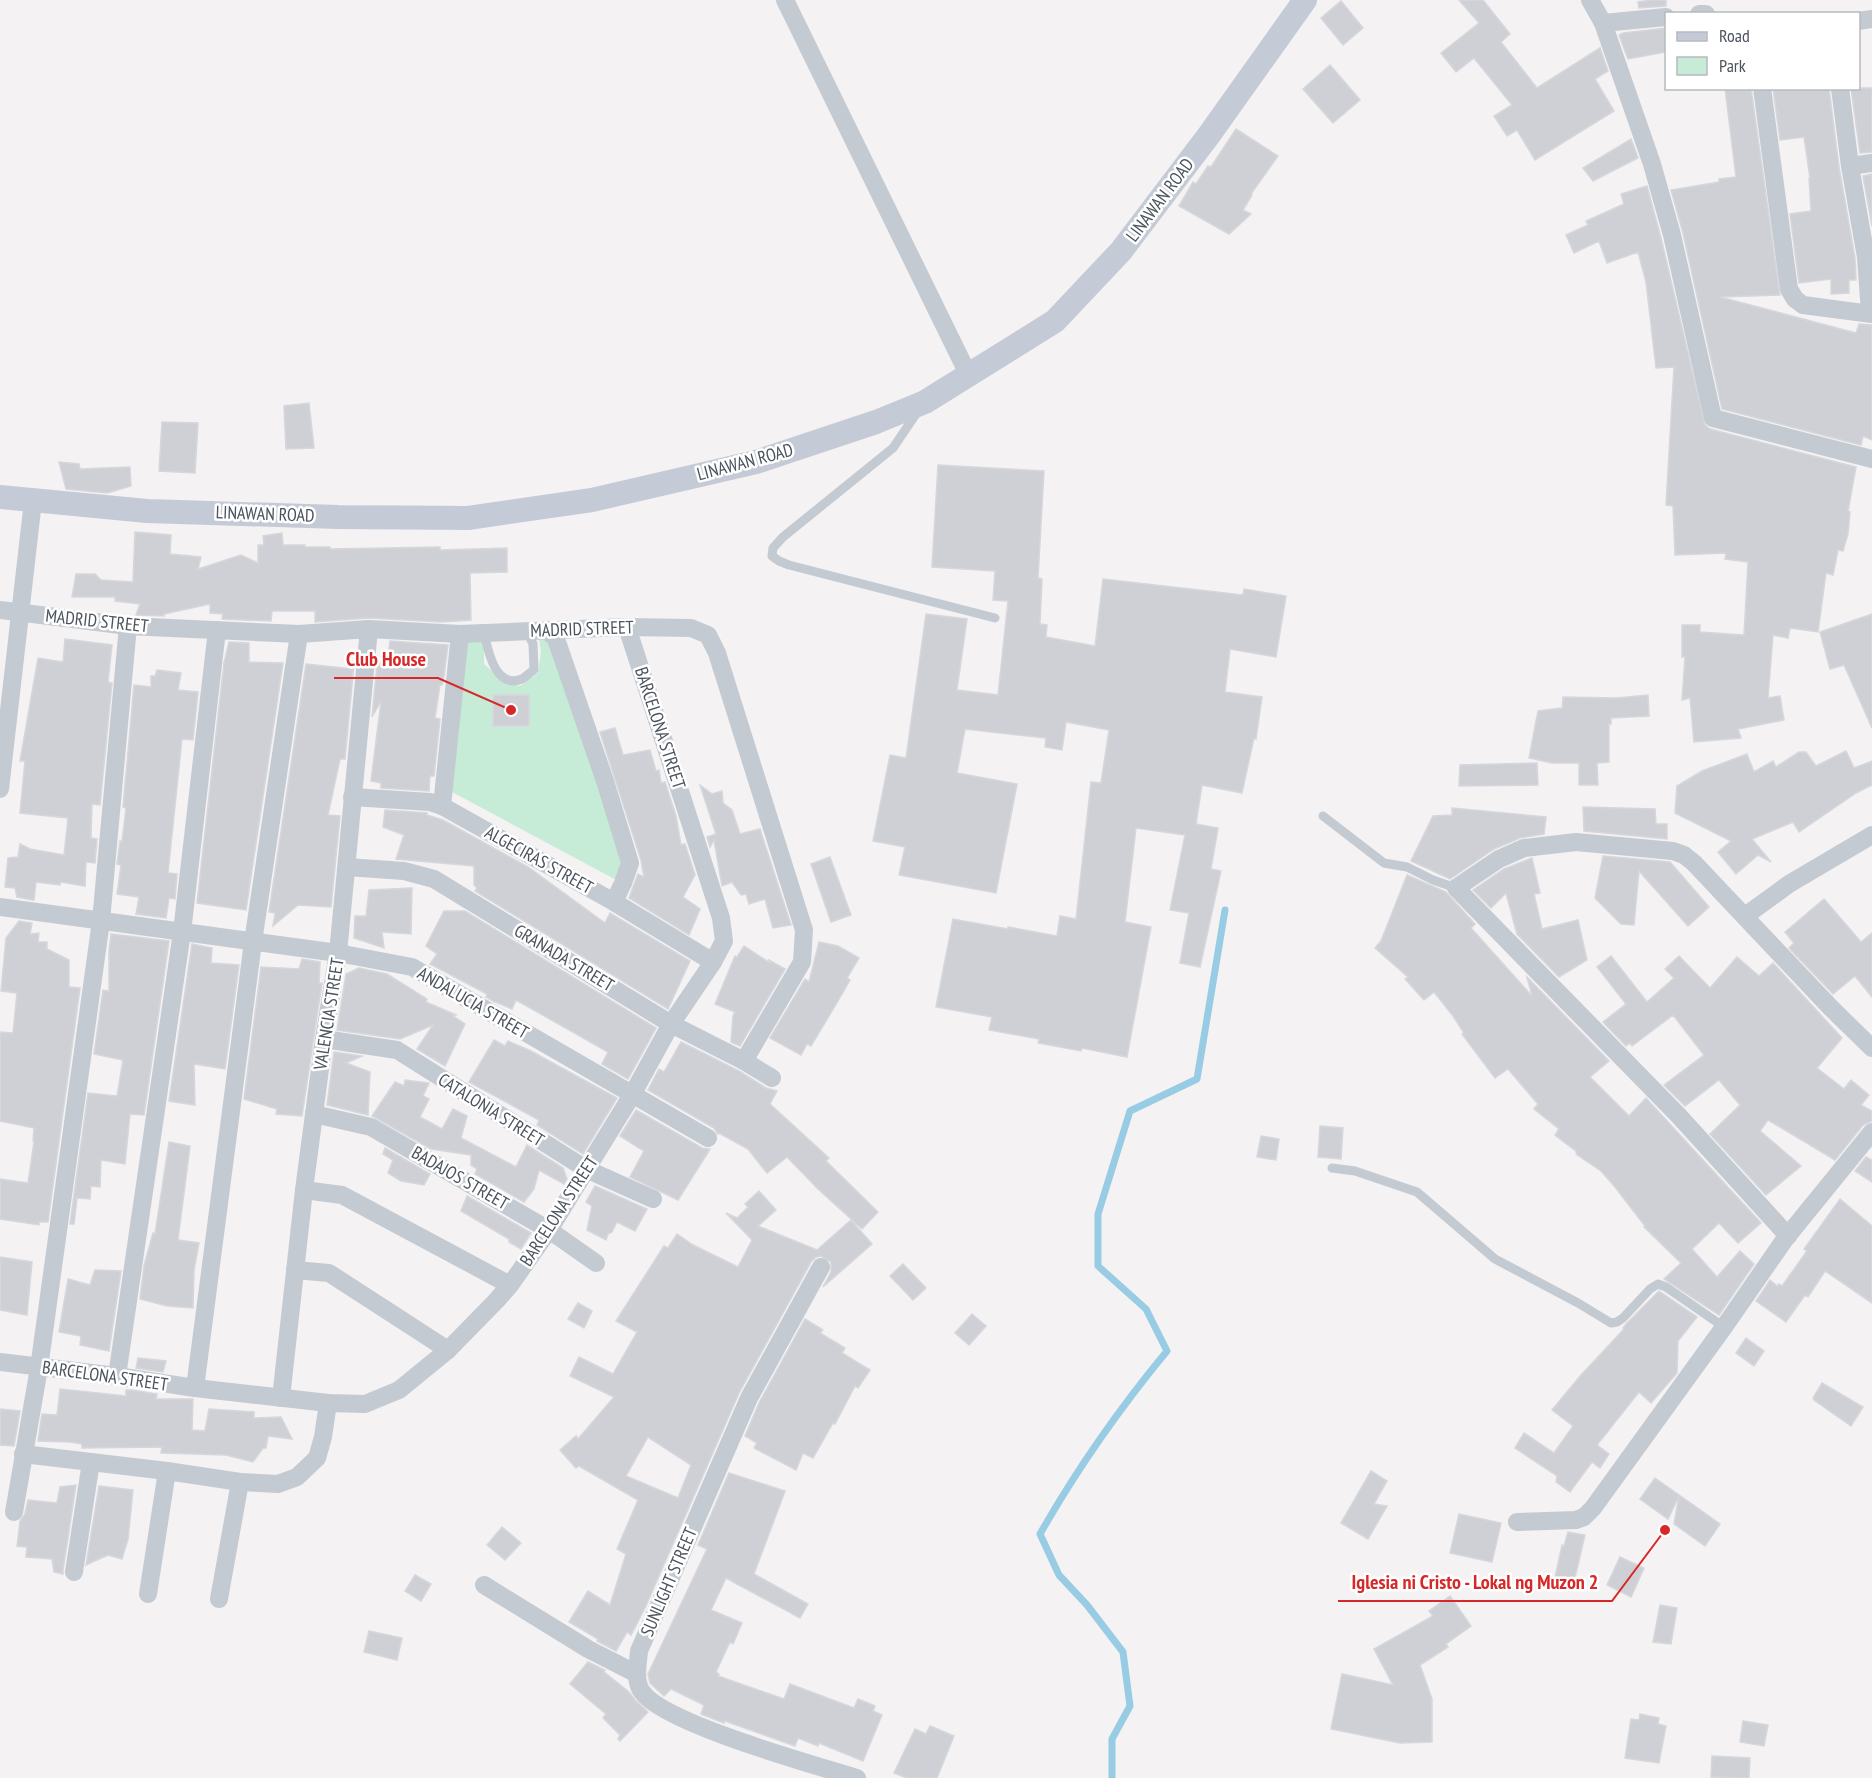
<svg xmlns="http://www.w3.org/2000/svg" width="1872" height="1778" font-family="'PT Sans Narrow',sans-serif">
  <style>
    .green { fill: #c6ecd8 }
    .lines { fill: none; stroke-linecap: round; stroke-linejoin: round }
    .stream { stroke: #97cce4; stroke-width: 7 }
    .building { fill: #cfd0d5; stroke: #d6d7dc; stroke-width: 1.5; fill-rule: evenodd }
    .lane { stroke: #c4cad1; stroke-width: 9 }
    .street { stroke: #c4cad1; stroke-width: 18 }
    .secondary { stroke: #c5cbd6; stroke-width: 24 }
    .labels { text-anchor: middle; stroke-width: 5; stroke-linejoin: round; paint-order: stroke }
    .street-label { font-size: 18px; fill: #4b535d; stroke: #fff }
    .leader { fill: none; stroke: #d62828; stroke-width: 2 }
    .callout-dot { fill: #d62828; stroke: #fff; stroke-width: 2 }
    .callout-label { font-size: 20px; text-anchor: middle; font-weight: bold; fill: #d62828; stroke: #fff; stroke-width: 5; stroke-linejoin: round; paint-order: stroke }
  </style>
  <rect width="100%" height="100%" fill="#f4f2f2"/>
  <!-- green -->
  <path class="green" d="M547,623L621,847L620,882L452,792L466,626L484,624V664L504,682L520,686L538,673L541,651L539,639Z"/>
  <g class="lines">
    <!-- stream -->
    <path class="stream" d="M1112,1778V1739L1130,1706L1123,1652L1087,1605L1059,1575L1040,1534C1077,1469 1119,1409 1167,1351L1146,1309L1098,1266V1214L1130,1111L1197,1079L1225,910"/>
  </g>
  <!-- building -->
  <g class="building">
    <path d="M1459,0H1483L1510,34L1501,42L1537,88L1600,48L1608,71L1595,79L1614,111L1535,160L1517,130L1507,136L1494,116L1512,105L1474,58L1456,72L1441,53L1479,23Z"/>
    <path d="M1651,0H1666V6L1639,8L1638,2Z"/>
    <path d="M1341,1L1363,28L1343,45L1321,18Z"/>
    <path d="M1666,28V52L1628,59L1619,35L1623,33Z"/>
    <path d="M1330,65L1360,100L1333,123L1303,89Z"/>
    <path d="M1725,88H1751L1780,295L1720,297L1856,333L1859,324L1872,325V440L1863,436L1861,445L1722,409L1683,233L1671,190L1719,182V179L1736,177Z"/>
    <path d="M1773,88H1829L1839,167L1855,258L1856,280H1849V293L1831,294V279L1799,283L1790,214L1811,211L1809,178H1810L1804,137L1780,140Z"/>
    <path d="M1851,88H1872V152L1860,153Z"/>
    <path d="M1236,129L1278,156L1251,194L1252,195L1243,210L1251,214L1229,234L1179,206L1193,182L1196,184L1208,166L1211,167Z"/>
    <path d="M1631,139L1638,158L1593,181L1583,168Z"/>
    <path d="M1872,174V226L1863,176Z"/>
    <path d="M1647,186L1661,238L1705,425L1710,429L1856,467L1848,511L1850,512L1848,534L1843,551L1838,550L1833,575L1826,573L1818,632L1790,628L1788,638L1773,635L1768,698L1780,696L1784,720L1738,729L1741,738L1694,742L1690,698L1682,700L1685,657H1682V625H1700V632L1744,635L1748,562L1725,559L1726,553L1675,555L1673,506L1666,505L1674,367L1656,368L1646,282L1638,252L1607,263L1599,241L1574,253L1566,235L1588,225L1586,221L1624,204L1621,194Z"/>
    <path d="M309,403L314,448L286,449L284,406Z"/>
    <path d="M162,422L198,423L195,473L159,471Z"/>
    <path d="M59,462L79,464L80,469L130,467L131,486L107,493L66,489Z"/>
    <path d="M938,465L1044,471L1038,578L1042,579L1040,624L1047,625L1046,637L1095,646L1103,579L1243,595L1244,589L1286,596L1276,657L1230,649L1225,692L1262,697L1256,739L1254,738L1242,793L1202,785L1196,824L1218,828L1211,869L1221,871L1200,967L1180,963L1189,913L1170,910L1185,835L1136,828L1125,922L1151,927L1127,1057L1082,1048L1081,1051L1038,1043L1039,1039L989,1030L992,1017L936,1007L953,919L1008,929V927L1057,936L1060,916L1076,919L1091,782L1101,783L1109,730L1066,722L1062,750L1045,747L1046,738L965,729L957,773L1017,784L996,893L899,875L905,847L873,841L890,755L906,758L926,614L967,619L957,690L998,695L1008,601L993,600L995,571L932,567Z"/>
    <path d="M135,532L171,535L170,554L201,557L198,569L241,555L258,563V545H264L263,536L282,533L283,545H305V547H330V549L440,547V550L507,548V572L470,573L471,620L441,622L369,618L315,622V611H272L271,621L222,619L223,614L210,613V604L164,614V616L136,615L140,604L115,601V597H72L76,574H95L101,580L133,582Z"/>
    <path d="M1872,614V728L1844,665L1830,669L1820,632Z"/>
    <path d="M65,639L112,645L108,682L112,683L100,805L92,804L91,838L97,839L95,863L86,862L85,886L61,882L60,885L36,882L34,900L17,897L15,888L5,887L8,858L18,857L20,844L30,849L64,855L68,818L20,813L25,761H20L38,658L63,662Z"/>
    <path d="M390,641L448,645L444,676L442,685H440L435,718L440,719L434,776H430L429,791L381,788V783L371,781L381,701L372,717L377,665H380L378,662L387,664Z"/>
    <path d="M229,642L249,643V662L283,663L246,910L197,903L224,663Z"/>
    <path d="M306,664L353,669L354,664L345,759H340L328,815L340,816L331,907L298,905L273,926L275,913L269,912Z"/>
    <path d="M157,670L181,673L178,690L198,692L193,740L182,739L168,873L177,874L175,899L169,898L166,918L136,914L139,897L117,894L121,865L117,864L120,841H122L126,808L123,807L134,685L151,687V676H155Z"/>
    <rect x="493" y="695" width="36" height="31"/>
    <path d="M1648,695L1649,716L1611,718V724H1609V762L1597,763L1598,785H1579V763H1552L1529,758L1538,711L1562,708L1563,697L1617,698Z"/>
    <path d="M615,728L623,755L650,750L656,771L659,770L661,783L665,782L676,816L681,845L685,844L695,875L683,897L700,909L689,935L629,898L638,874L644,877L641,860L600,732Z"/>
    <path d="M1846,751L1854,768L1872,761V785L1856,793L1799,832L1793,822L1752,839L1771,862L1758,855L1736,874L1718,852L1731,841L1675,813L1677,786L1702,771L1747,754L1754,772L1773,761L1776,767L1799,752H1806L1816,766Z"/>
    <path d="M1537,763L1538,785L1459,786L1460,765Z"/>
    <path d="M700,785L712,794L722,791L723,803L732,810L740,834L760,829L791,925L773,928L765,899L749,904L746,894L741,895L732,882L722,886L714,840L710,847L707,837L716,834Z"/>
    <path d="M1583,807L1655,809L1656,824H1667V839L1584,831Z"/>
    <path d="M1452,808L1546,817L1544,834L1520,838L1494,849L1450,879L1411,861L1433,816L1452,815Z"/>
    <path d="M385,810L427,813V815L443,820L528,867L605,923L610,913L690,961L668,1009L475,891L477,888L474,885V866L396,859L404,835L383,827Z"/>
    <path d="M1603,856L1670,862L1709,907L1688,926L1639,871L1634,925L1621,924L1595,898Z"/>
    <path d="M830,857L851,915L831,922L811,864Z"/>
    <path d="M1532,858L1540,893L1534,894L1542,929L1578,920L1587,960L1559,977L1517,934L1506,893L1491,908L1473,890L1504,869Z"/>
    <path d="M1407,875L1446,892L1475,924L1471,928L1532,996L1527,977L1609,1061L1590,1077L1629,1116L1646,1098L1761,1223L1738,1243L1719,1223L1692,1249L1717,1277L1740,1251L1754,1264L1719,1315L1664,1279L1681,1263L1644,1227L1645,1226L1615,1187L1601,1171L1576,1154L1577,1152L1555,1135L1559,1129L1534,1109L1538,1104L1508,1069L1495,1078L1462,1034L1464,1033L1453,1016L1434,992L1424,1000L1405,979L1408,977L1375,948L1381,941Z"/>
    <path d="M412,888L411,934L382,932L384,948L354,938L355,916H366L369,890Z"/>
    <path d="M1824,899L1861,942L1872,933V997L1855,976L1833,994L1789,948L1794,943L1785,932Z"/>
    <path d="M444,911H465L656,1028L628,1079L602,1064L608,1052L516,1000L512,1009L493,1001L486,997L487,994L430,964L437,954L426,946Z"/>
    <path d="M19,921L32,923L30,934L39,933L38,942H47V949L69,960V987L80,988L48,1222H39V1225L0,1219V1179L28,1183L34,1142L33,1141L34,1128L0,1121V1032L13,1033L17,993L1,991L6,938Z"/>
    <path d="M111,934L169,941L144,1115L130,1114L125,1164L101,1160L100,1187L91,1186L90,1199L77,1198L74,1224H70L88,1093L117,1096L123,1060L94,1054L103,990L109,991V952Z"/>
    <path d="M819,942L838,946L859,958L847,978L850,980L838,1001L811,1046L807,1044L801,1055L770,1038L805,979L809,982Z"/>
    <path d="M192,944L212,948L211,963L239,965L225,1069L194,1064L195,1105L169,1101Z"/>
    <path d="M744,946L770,963L769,960L785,969L740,1046L731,1042L733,1016L735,1012L715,1004L735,956L737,957Z"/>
    <path d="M1611,956L1647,1002L1674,978L1665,969L1679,956L1710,988L1737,957L1759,976L1773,963L1842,1038L1817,1068L1844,1089L1851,1080L1869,1095L1861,1105L1872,1111V1121L1863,1125L1835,1160L1768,1120L1760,1131L1801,1166L1766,1195L1710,1134L1740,1105L1719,1080L1685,1106L1664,1085L1704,1055L1673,1015L1632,1046L1630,1043L1626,1046L1603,1022L1626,1004L1597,967Z"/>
    <path d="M302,959L320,962L319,984L322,983L302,1116L276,1114L277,1109L244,1099L261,967L299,969Z"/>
    <path d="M359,968L387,974L427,999L426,1002L456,1015L453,1016L465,1024L445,1066L417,1049L433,1025L400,1039L337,1030L346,974Z"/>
    <path d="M494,1040L505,1046L508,1041L531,1051L617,1098L583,1154L537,1125L539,1120L469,1082Z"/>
    <path d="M681,1042L739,1071L766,1088L777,1091L770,1104L829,1158L826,1161L878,1212L862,1229L818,1189L787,1157L767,1173L748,1149L719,1133L718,1134L714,1128L648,1090L659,1069L664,1072Z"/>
    <path d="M334,1052L362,1056L346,1063L370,1072L368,1115L327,1105Z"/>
    <path d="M405,1080L429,1083L423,1096L429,1099L420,1117L442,1129L453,1109L467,1116L461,1138L516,1167L527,1145L563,1168L567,1179L564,1184L539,1170L534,1189L524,1202L475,1174L477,1169L471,1165V1155L431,1149L372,1116L395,1082L404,1086Z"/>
    <path d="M636,1110L702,1148L710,1149L678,1200L630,1177L644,1151L620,1136Z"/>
    <path d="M1320,1126L1343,1128L1341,1159L1318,1157Z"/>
    <path d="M1261,1136L1279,1139L1276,1160L1257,1157Z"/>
    <path d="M169,1142L190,1146L178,1240L199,1243L194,1270L193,1308L167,1306L140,1299L144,1266L153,1233L155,1234Z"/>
    <path d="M385,1148L430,1174L424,1185L401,1181L388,1173L393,1160L383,1154Z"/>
    <path d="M1866,1157L1872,1160V1182L1855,1171Z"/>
    <path d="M595,1186L647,1209L635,1231L617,1222L612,1232L608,1234L606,1240L587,1230L592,1206L586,1202Z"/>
    <path d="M759,1191L776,1210L758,1226L817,1250L851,1220L872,1244L823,1287L831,1272V1262L821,1256L816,1257L811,1262L739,1393L645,1608L631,1635L627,1632L616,1651L597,1641L598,1639L569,1622L588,1591L610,1605L626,1554L617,1549L638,1500L579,1466L576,1468L560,1450L576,1436L578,1439L614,1397L570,1376L579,1357L613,1374L637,1332L616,1321L664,1246L668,1248L677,1234L693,1245L738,1267L752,1240L726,1213L737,1218L748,1207L745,1204ZM648,1437L691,1465L678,1498L626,1476Z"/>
    <path d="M467,1196L531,1233L521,1249L509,1242V1239L461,1211Z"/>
    <path d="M1840,1199L1872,1226V1303L1825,1271L1808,1297L1805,1295L1786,1322L1756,1301L1770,1280L1777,1286L1779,1284L1782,1286L1807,1251L1804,1249Z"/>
    <path d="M0,1257L32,1262L27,1315L0,1310Z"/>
    <path d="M903,1264L926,1288L913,1300L890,1276Z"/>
    <path d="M95,1270L121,1271L109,1351L80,1345L81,1336L59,1332L68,1279L90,1285Z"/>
    <path d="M1659,1291L1697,1317L1678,1341L1677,1373L1651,1403L1639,1392L1597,1445L1609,1454L1600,1468L1592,1462L1570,1492L1556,1482L1557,1476L1515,1448L1524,1433L1554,1453L1573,1426L1552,1410L1581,1375L1624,1329L1623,1328L1626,1324Z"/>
    <path d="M578,1303L592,1311L584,1328L568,1319Z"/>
    <path d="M972,1314L986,1326L969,1345L955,1333Z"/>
    <path d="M805,1319L823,1330L820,1333L845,1348L842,1353L870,1370L858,1388L855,1386L835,1424L833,1423L813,1458L803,1453L796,1470L754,1448L757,1443L745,1436L759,1403Z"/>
    <path d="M1746,1338L1764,1351L1754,1366L1736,1353Z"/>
    <path d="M138,1358L166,1361L163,1372L136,1368Z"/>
    <path d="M1822,1383L1863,1407L1851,1426L1814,1400L1813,1398Z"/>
    <path d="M60,1389L126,1396V1390H132L157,1394L156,1399H193L192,1430L205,1431L209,1409L254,1412V1418L281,1417L292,1439L268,1436L266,1448H263L253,1462L226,1455L161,1453L162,1447L82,1448V1444L70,1442L38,1441L42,1414L57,1415Z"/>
    <path d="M0,1409L20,1411L14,1446L0,1445Z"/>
    <path d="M1371,1471L1387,1481L1374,1504L1387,1506L1368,1539L1341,1523Z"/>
    <path d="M729,1473L785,1491L754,1574L808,1604L800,1618L726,1578L711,1610L742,1623L733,1644L730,1642L716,1672L719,1674L718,1676L784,1699L790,1684L854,1708L858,1699L875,1706L873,1711L882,1715L863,1761L819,1743L818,1746L798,1738L795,1746L725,1721L724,1723L701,1714L704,1705L671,1689L664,1696L650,1683L648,1674L707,1549L698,1545Z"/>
    <path d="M1655,1478L1720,1524L1705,1546L1674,1524L1679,1496L1668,1519L1640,1499Z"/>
    <path d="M76,1485L63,1570V1574L54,1572L52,1559L26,1557L27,1547L17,1546L20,1521L25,1514L28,1500L57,1503L60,1487Z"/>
    <path d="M99,1486L133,1490L128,1539L122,1559L108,1555L86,1565Z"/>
    <path d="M1459,1514L1501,1523L1492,1562L1450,1553Z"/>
    <path d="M502,1527L521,1543L505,1560L487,1545Z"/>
    <path d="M1568,1532L1585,1535L1573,1586L1554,1582L1562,1545L1564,1546Z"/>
    <path d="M1620,1557L1644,1568L1631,1597L1607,1585Z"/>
    <path d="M415,1575L431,1584L421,1601L405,1591Z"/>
    <path d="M1450,1596L1471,1626L1446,1644L1448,1647L1420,1665L1432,1699V1742L1400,1743L1331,1729L1342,1674L1393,1685L1374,1649L1433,1616L1429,1611Z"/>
    <path d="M1660,1605L1677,1608L1671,1644L1653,1642Z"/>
    <path d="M369,1631L402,1638L397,1660L364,1652Z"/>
    <path d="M588,1662L605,1670L604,1672L629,1692L635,1700L648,1712L620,1741L618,1739L620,1735L603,1718L606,1714L570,1684Z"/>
    <path d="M1640,1714L1659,1718L1658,1724L1666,1726L1659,1763L1625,1758L1631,1719L1639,1720Z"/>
    <path d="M1743,1721L1768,1725L1764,1746L1740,1742Z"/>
    <path d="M930,1726L954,1736L937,1778H907L894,1773L915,1729L926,1734Z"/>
    <path d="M1712,1756L1750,1758L1749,1778L1711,1777Z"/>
  </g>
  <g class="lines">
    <!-- lane -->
    <g class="lane">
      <path d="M918,411L893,448L783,537L773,548L772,556L779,561L789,565L995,618"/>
      <path d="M484,633C488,650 495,690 522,679C526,677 530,672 534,670L533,644L527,631"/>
      <path d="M1323,816L1384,863L1407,867L1433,880L1456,888"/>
      <path d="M1332,1168L1355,1171L1417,1192L1495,1259L1578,1303L1611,1323L1617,1322L1623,1318L1650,1289L1658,1284L1666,1287L1724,1327"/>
    </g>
    <!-- street -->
    <g class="street">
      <path d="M785,0L969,376"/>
      <path d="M1590,0L1603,23L1652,164L1672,235L1713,418L1872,459"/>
      <path d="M1699,14H1706"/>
      <path d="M1858,21L1872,19"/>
      <path d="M1603,23L1666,17"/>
      <path d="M1762,88L1789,289L1795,299L1803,305L1872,314"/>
      <path d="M1840,88L1850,166L1866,257L1870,313"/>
      <path d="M1850,166L1872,163"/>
      <path d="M0,610L128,626L299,634L369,629L460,634L627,627L691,628L708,635L717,653L804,930L802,962L744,1061"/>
      <path d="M547,630L556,639L605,781L630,863L623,883L614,902"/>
      <path d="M0,789L33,501"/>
      <path d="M352,797L430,802L442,806L614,902L713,962"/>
      <path d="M442,806L460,634"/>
      <path d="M347,867L404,871L434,879L671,1024L744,1061L772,1078"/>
      <path d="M0,907L338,953L412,967L708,1138"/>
      <path d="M1745,916L1789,884L1872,835"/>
      <path d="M324,1039L397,1050L586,1169L653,1199"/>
      <path d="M314,1114L371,1127L549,1230L596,1263"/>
      <path d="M304,1190L342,1195L510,1285"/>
      <path d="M1788,1236L1679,1116L1456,888L1499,859L1524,848L1576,842L1673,851L1684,855L1694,863L1831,1008L1872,1048"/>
      <path d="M821,1267L749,1398L639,1651C638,1664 634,1681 642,1692C665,1724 815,1765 857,1778"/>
      <path d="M295,1270L329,1273L448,1350"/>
      <path d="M0,1362L117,1376L195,1388L328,1403L365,1404L399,1390L448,1350L496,1301L510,1285L549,1230L632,1095L671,1024L713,962L724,941L721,918L627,627"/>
      <path d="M117,1376L182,932L217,630"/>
      <path d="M195,1388L253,942L299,634"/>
      <path d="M281,1398L304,1190L324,1039L338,953L369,629"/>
      <path d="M23,1454L167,1471L240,1482L278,1484L297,1477L317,1458L323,1437L328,1403"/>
      <path d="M14,1512L39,1368L101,921L128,626"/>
      <path d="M1517,1522L1576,1520L1584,1517L1593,1508L1724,1327L1785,1239L1872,1132"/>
      <path d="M74,1572L91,1462"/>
      <path d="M484,1585L588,1649L637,1674"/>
      <path d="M148,1594L167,1471"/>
      <path d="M219,1599L240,1482"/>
    </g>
    <!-- secondary -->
    <path class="secondary" d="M0,497L147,511L338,517L468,518L592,500L756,462L876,422L925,402L1055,321L1121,251L1209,135L1305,0"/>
  </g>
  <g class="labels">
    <!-- street labels -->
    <g class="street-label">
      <text transform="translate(1160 200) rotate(-53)" y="6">LINAWAN ROAD</text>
      <text transform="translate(745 462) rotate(-15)" y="6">LINAWAN ROAD</text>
      <text transform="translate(265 514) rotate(2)" y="6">LINAWAN ROAD</text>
      <text transform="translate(97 621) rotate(6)" y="6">MADRID STREET</text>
      <text transform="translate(582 629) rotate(-2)" y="6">MADRID STREET</text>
      <text transform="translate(660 728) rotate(72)" y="6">BARCELONA STREET</text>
      <text transform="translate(539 860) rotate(29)" y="6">ALGECIRAS STREET</text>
      <text transform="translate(564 958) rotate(31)" y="6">GRANADA STREET</text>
      <text transform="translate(473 1003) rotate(30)" y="6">ANDALUCIA STREET</text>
      <text transform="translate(329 1014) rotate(-81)" y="6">VALENCIA STREET</text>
      <text transform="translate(491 1110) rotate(32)" y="6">CATALONIA STREET</text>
      <text transform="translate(460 1178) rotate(30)" y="6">BADAJOS STREET</text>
      <text transform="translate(559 1211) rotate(-57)" y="6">BARCELONA STREET</text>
      <text transform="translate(105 1376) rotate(8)" y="6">BARCELONA STREET</text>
      <text transform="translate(669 1582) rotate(-67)" y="6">SUNLIGHT STREET</text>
    </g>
  </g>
  <!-- callouts -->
  <path class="leader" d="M511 710L438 678H334M1665 1530L1612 1601H1338"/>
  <g class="callout-dot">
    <circle cx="511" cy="710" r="6"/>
    <circle cx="1665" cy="1530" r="6"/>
  </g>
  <g class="callout-label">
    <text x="386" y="666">Club House</text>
    <text x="1475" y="1589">Iglesia ni Cristo - Lokal ng Muzon 2</text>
  </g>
  <!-- legend -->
  <rect x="1665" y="12" width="195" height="78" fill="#ffffff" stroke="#b7babe" stroke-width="1.5"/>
  <rect x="1677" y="32" width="30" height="9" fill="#c5cbd6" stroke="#b7babe" stroke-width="1.5"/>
  <text x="1719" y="42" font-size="18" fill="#4b535d">Road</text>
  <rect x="1677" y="57" width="30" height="18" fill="#c6ecd8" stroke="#b7babe" stroke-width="1.5"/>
  <text x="1719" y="72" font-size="18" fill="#4b535d">Park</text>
</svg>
